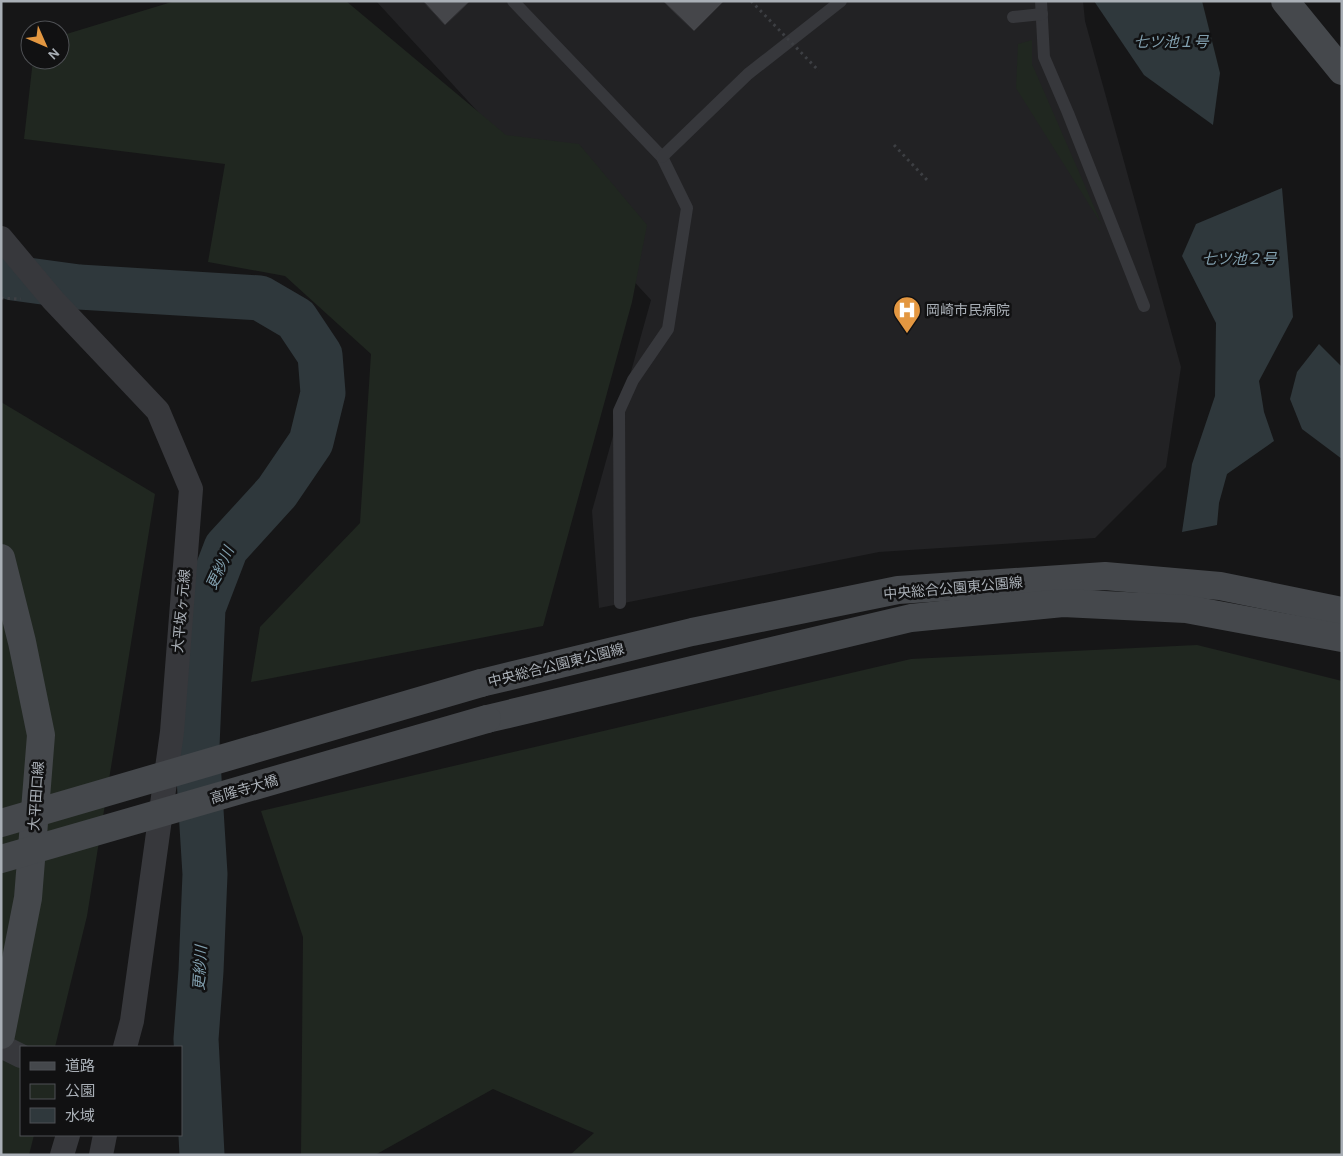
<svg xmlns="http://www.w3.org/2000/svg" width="1343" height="1156" font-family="'Alegreya Sans','Noto Sans JP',sans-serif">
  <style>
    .built { fill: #222224 }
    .green { fill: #202720 }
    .water { fill: #2f383c }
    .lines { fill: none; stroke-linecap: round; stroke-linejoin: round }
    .river { stroke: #2f383c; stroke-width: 45 }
    .building { fill: #45464a; stroke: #303033 }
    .path { stroke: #3d3f43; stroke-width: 3; stroke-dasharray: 2.5 4; stroke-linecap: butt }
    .lane { stroke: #37383c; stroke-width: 12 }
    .street { stroke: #37383c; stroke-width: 24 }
    .secondary { stroke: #45484c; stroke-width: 28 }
    .path-bridge { stroke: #3d3f43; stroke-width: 3; stroke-dasharray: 2.5 4; stroke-linecap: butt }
    .secondary-bridge { stroke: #45484c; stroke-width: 28 }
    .labels { text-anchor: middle; stroke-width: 5; stroke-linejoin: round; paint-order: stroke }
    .poi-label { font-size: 14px; fill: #a9afb6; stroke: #111112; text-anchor: start }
    .street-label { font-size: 14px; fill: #a9afb6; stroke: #111112 }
    .water-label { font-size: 15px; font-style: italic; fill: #82a0af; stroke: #111112 }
  </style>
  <rect width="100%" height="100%" fill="#161617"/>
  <!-- built -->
  <path class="built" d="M376,1H1083L1085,21L1181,367L1166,467L1095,538L879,552L599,608L592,511L651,300Z"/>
  <!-- green -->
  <g class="green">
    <path d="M175,1H346L506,135L579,144L647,225L632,302L543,626L251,682L260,627L360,523L371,354L285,276L208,262L225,164L24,139L33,60H60V36Z"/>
    <path d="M1032,40V64L1102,225L1016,88L1018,44Z"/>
    <path d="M1,402L155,494L87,916L55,1047H21V1135H34L29,1155H1Z"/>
    <path d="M1197,645L1342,681V1155H570L594,1133L493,1089L375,1155H301L303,937L261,811L911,659Z"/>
  </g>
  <!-- water -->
  <g class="water">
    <path d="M1094,1H1202L1220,73L1213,125L1144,75Z"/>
    <path d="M1282,188L1293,317L1259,381L1264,412L1274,441L1227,474L1219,503L1217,525L1182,532L1192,464L1215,396L1216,323L1182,256L1196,224Z"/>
    <path d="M1319,344L1342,367V459L1302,429L1290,399L1297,372Z"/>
  </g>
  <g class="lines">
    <!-- river -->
    <path class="river" d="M1,271L13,278L79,287L260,298L296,319L320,355L323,393L311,442L277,492L226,548L203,608L197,746L205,874L201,971L196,1039L202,1155"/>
  </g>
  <!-- building -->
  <g class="building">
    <path d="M423,1H470L445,25Z"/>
    <path d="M663,1H724L694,31Z"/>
  </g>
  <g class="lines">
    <!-- path -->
    <g class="path">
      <path d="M894,145L928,181"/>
      <path d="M1,298L21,299"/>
    </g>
    <!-- lane -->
    <g class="lane">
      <path d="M513,1L662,157L687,208L668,329L633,380L619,411L620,603"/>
      <path d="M1041,1L1044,57L1068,113L1144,306"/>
      <path d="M1013,17L1042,14"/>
      <path d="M662,157L748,74L841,1"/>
    </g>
    <!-- street -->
    <g class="street">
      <path d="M1,238L53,300L158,411L191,489L172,732L132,1021L125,1047"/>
      <path d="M1,1046L21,1056"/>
      <path d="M62,1155L68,1135"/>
      <path d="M101,1155L105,1135"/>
    </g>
    <!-- secondary -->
    <g class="secondary">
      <path d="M1285,1L1342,71"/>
      <path d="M1,558L22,642L41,735L28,898L1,1035"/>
      <path d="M481,683L692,632L898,590L1105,576L1220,586L1342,611"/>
      <path d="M487,719L911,618L1063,603L1186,609L1342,638"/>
    </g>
    <!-- path-bridge -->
    <path class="path-bridge" d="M751,1L819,71"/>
    <!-- secondary-bridge -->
    <g class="secondary-bridge">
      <path d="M1,823L481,683"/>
      <path d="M1,859L487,719"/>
    </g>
  </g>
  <!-- icons -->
  <defs>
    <g id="hospital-pin" transform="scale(1.4375)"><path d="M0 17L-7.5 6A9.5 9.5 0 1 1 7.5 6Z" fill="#e39741" stroke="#111112"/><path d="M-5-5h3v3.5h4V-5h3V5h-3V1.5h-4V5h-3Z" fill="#fff"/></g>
  </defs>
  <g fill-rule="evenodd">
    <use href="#hospital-pin" x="907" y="310"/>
  </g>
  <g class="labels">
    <!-- poi labels -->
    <g class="poi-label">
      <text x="926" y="315">岡崎市民病院</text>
    </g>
    <!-- street labels -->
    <g class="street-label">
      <text transform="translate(953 588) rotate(-5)" y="5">中央総合公園東公園線</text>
      <text transform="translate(181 611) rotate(-85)" y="5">大平坂ヶ元線</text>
      <text transform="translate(556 665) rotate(-14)" y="5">中央総合公園東公園線</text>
      <text transform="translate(244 789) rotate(-16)" y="5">高隆寺大橋</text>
      <text transform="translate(36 796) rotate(-86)" y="5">大平田口線</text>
    </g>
    <!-- water labels -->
    <g class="water-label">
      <text x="1171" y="47">七ツ池１号</text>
      <text x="1239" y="264">七ツ池２号</text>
      <text transform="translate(220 568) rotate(-65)" y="5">更紗川</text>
      <text transform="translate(200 968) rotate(-87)" y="5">更紗川</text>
    </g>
  </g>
  <!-- border -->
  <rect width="1343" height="1156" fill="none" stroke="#a9afb6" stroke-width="5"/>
  <!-- legend -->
  <rect x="20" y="1046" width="162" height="90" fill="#111112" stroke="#4e5054"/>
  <rect x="30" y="1062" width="25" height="8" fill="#45484c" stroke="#4e5054"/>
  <text x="65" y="1071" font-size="15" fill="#a9afb6">道路</text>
  <rect x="30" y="1084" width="25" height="15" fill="#202720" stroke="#4e5054"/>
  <text x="65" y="1096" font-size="15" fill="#a9afb6">公園</text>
  <rect x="30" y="1108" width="25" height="15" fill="#2f383c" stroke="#4e5054"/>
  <text x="65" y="1121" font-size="15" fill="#a9afb6">水域</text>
  <!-- north arrow -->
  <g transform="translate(45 45) rotate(135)"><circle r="24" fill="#111112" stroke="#4e5054"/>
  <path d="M0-4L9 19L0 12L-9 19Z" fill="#e39741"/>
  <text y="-8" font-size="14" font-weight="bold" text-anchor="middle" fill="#a9afb6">N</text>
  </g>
</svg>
